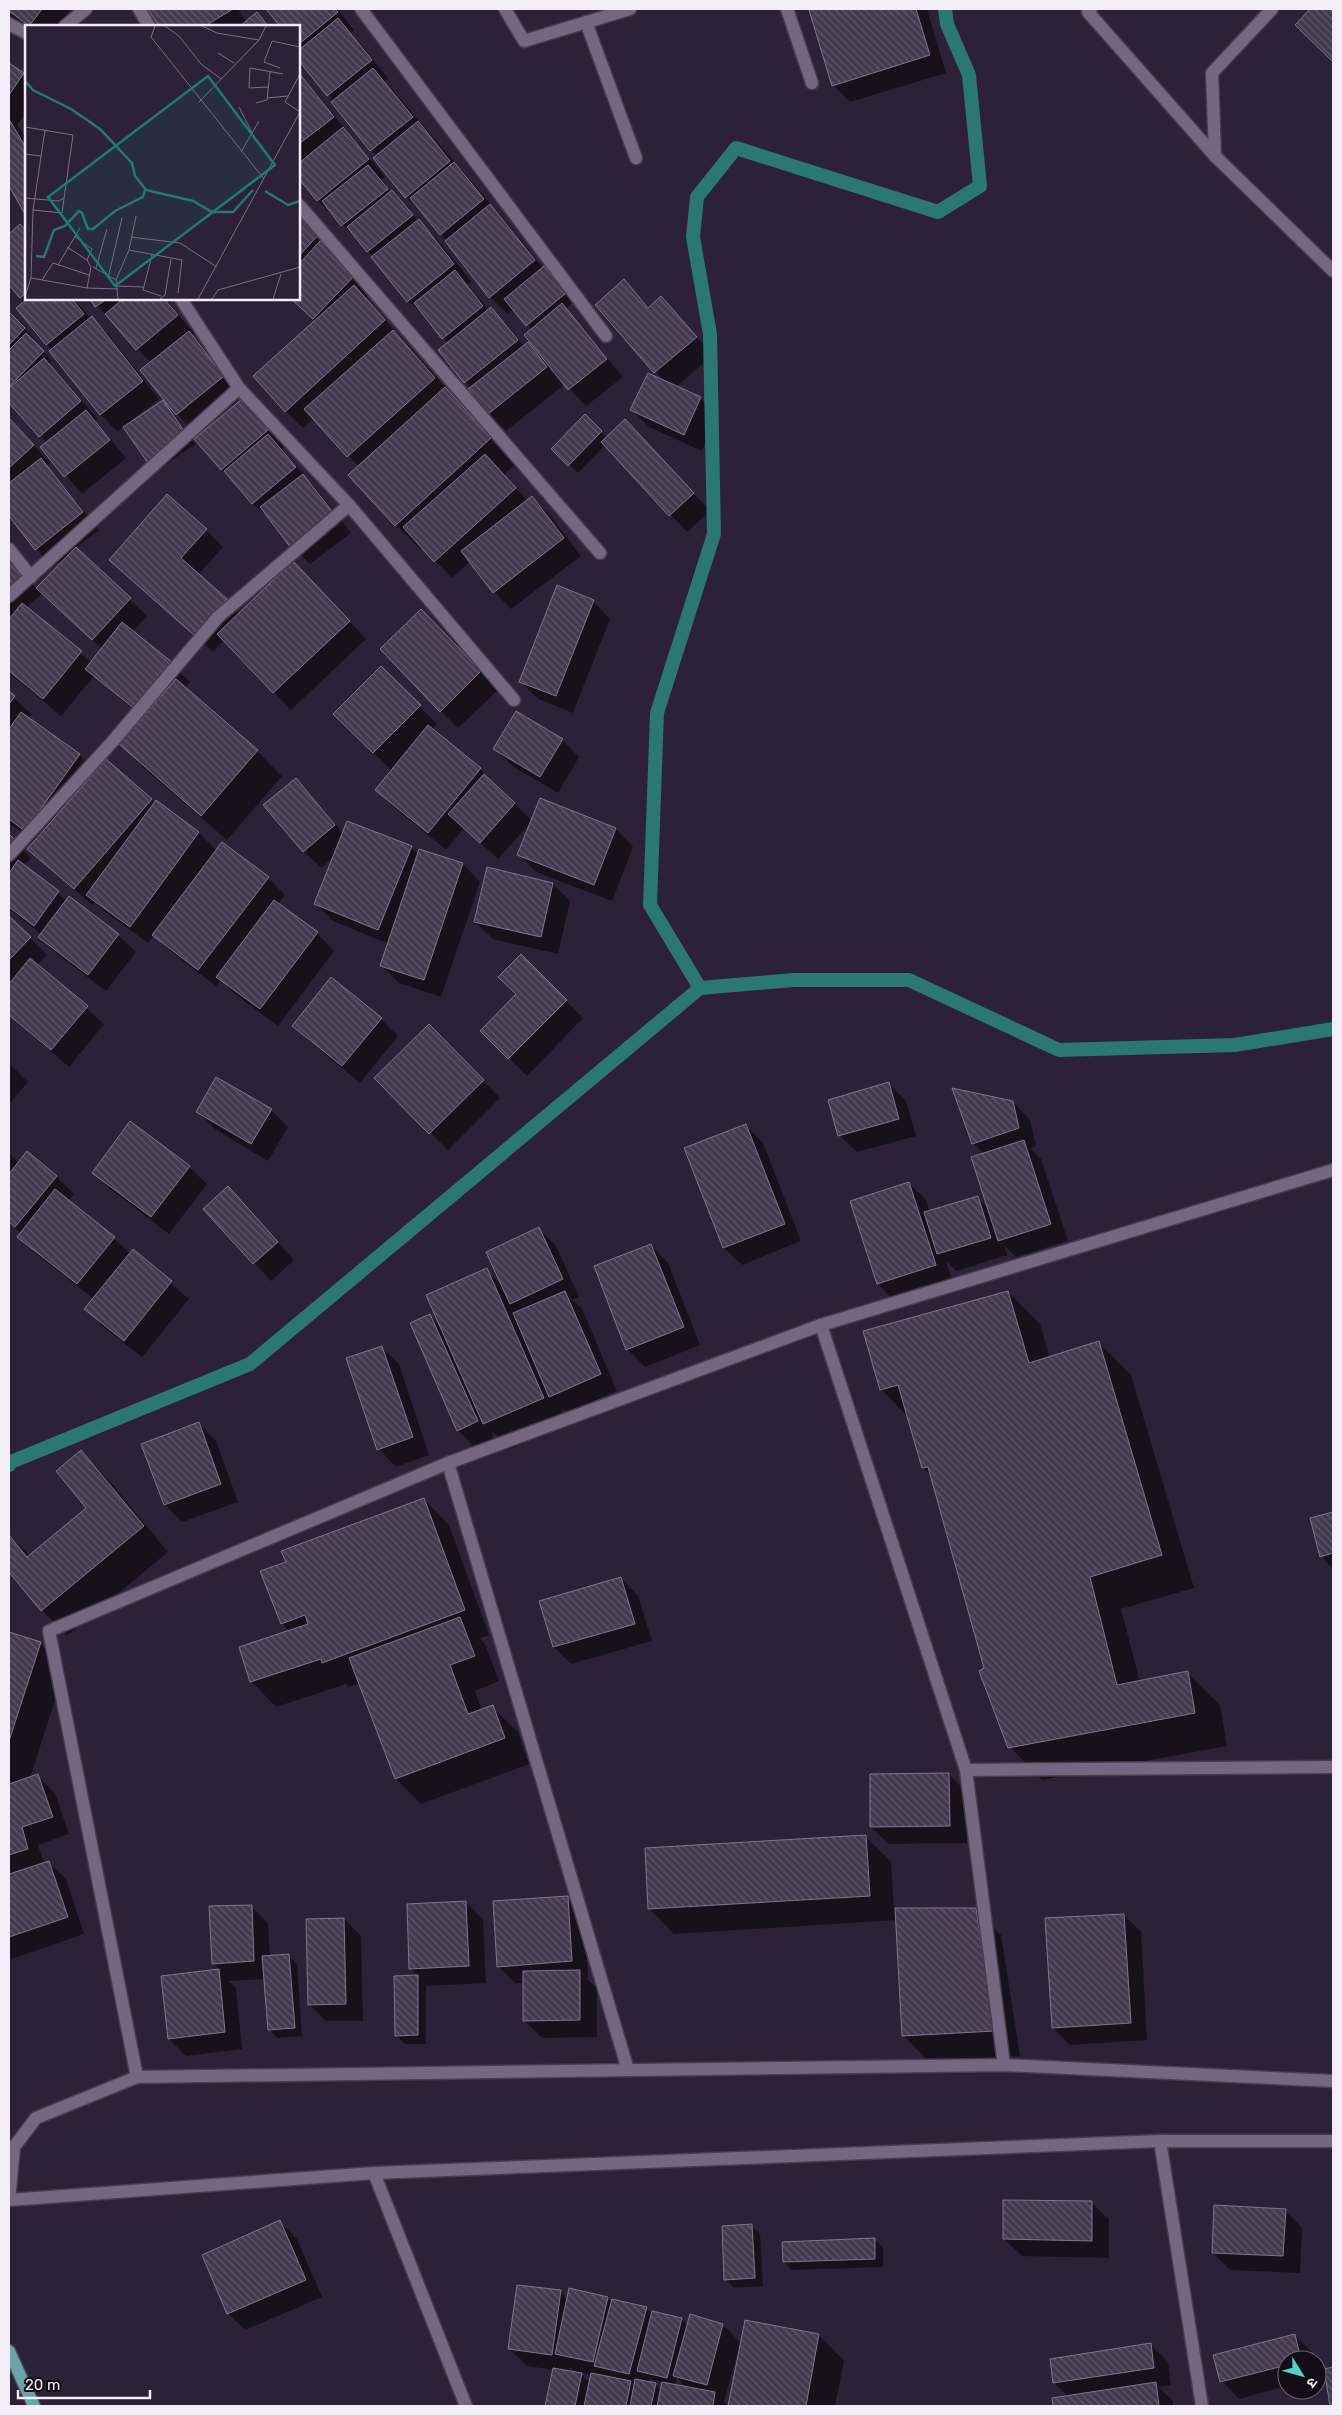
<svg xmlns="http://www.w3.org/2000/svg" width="1342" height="2415" font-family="Rubik,'Noto Sans Devanagari',sans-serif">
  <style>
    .shadow { fill: #0007; fill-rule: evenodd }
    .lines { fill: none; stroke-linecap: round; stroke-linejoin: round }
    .stream { stroke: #2a7871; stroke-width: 14 }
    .building { fill: url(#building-back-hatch); stroke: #82758e }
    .lane-casing { stroke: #463c4d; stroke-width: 15 }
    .street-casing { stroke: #463c4d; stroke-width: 15 }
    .primary-casing { stroke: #463c4d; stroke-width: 15 }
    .lane { stroke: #74677f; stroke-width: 12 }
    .street { stroke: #74677f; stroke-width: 12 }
    .primary { stroke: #68a4a8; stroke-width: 12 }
    .inset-river { fill: none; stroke: #2a7871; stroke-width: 2.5 }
    .inset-road { fill: none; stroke: #7c7284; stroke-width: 1 }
    .view { fill: #1a7c75; fill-opacity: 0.15; stroke: #1a7c75; stroke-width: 2.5 }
    .inset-edge { fill: none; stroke: #f3ecf9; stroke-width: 2.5 }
  </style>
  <defs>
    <pattern id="building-back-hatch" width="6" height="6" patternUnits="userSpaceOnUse" patternTransform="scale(1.25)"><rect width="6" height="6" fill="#45394f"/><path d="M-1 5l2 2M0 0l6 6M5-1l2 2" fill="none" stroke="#605669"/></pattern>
  </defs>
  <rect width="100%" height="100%" fill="#2c2136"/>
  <!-- shadow -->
  <g class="shadow">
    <path d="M9,9H71L59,26L26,27L9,15Z"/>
    <path d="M149,9H238L247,23L257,14L269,26H160Z"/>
    <path d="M268,9H337L354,30L351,33L388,78L385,81L507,223L543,268L553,276L573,302L566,309L623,377L586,406L565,384L506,431L489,413L471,388L439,350L448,343L426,317L408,301L353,232L351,233L318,201L299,177V73L385,177L381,180L391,193L436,238L471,281L467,284L489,310L491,309L508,326L524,346L528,343L540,356L532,330L514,309L508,314L490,297L447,241L424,213L406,197L377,156L305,66L299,71V52L301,49L299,47V26H282Z"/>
    <path d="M811,9H927L946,73L850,102L833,85Z"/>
    <path d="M1312,9H1333V61L1296,25Z"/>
    <path d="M9,64L26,77V112L17,125L26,138V213L9,184Z"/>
    <path d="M299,210L372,292L366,299L515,464L504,475L528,501L532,498L550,515L581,556L511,609L494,592L470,561L452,578L423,548L421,550L396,525L359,467L314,418L303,428L285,411L316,321L292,299H299Z"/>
    <path d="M20,226L26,232V299H74L91,319L92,318L109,335L159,399L133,419L134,421L162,401L171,410L195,444L158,470L124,426L118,432L100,414L47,344L25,302L9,283V235Z"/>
    <path d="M624,281L649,308L661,297L713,355L676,387L700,398L718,415L702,451L649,427L632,410L664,381L597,305Z"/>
    <path d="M91,299H165L194,333L191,336L206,350L240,394L194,431L177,414L151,363Z"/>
    <path d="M9,314L33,337L31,339L52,361L48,364L98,419L95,421L126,458L82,494L41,447L47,443L9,401Z"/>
    <path d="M242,401L259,418L284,448L282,449L320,493L351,533L310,564L292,547L271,520L253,504L222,469Z"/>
    <path d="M585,416L607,438H642L710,511L687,532L605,445L578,473L553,449Z"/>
    <path d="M9,417L50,463L47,466L99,530L76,548L147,616L132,632L172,664L190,682L185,688L257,751L282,776L227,840L146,770L120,744L143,718L94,676L61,716L9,673V556L37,589L69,556L53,566L36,549L9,514ZM43,593L102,649L91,662L26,608Z"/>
    <path d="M206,530L223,547L198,575L240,614L311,580L366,639L291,710L224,640L213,652L111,560Z"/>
    <path d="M593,601L610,619L573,713L538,699L521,682Z"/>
    <path d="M438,628L498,690L458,728L441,711Z"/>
    <path d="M381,668L437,724L432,729L480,769L532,821L498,859L464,828L446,850L394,807L376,790L393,772L334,714Z"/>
    <path d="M9,693L31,714L28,719L79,755L96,772L106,761L155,803L156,802L199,833L217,851L268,878L285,895L278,904L317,933L334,951L278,1026L235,994L221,980L216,986L171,952L154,935L148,943L105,912L95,902L92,905L29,848L35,842L9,823Z"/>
    <path d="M562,740L579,757L558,793L512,766L495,749Z"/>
    <path d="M296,779L344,834L411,847L419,855L420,850L463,864L480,882L441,997L399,983L382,966L389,944L333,921L316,904L334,857L321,868L304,851Z"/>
    <path d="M541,800L616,829L633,847L612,901L536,872L519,854Z"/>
    <path d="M9,836L31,858L23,866L67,901L118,935L136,952L106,991L57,954L39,937L41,934L9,909Z"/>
    <path d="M553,884L570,901L558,954L493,939L475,922Z"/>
    <path d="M9,917L47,955L37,965L104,1024L69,1067L9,1015Z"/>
    <path d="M521,956L583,1018L527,1076L482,1031L518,994Z"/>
    <path d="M381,1019L398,1036L360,1083L311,1043L294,1026Z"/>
    <path d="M429,1026L500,1098L448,1150L376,1078Z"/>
    <path d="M9,1063L28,1082L9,1104Z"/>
    <path d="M888,1083L906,1101L916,1136L857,1152L839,1135Z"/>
    <path d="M1013,1102L1030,1120L1036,1146L1030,1148L1041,1159L1068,1241L1016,1257L1004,1245L1007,1255L956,1271L946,1261L953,1283L895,1301L878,1284L909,1183L926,1200L930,1212L977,1197L989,1209L984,1154L973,1143Z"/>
    <path d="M271,1110L288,1127L268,1161L215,1129L198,1112Z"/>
    <path d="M131,1123L189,1167L207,1184L169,1234L111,1190L93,1172Z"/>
    <path d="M746,1125L763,1143L801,1241L742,1265L724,1248L686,1148Z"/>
    <path d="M9,1153L19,1163L56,1176L74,1194L68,1201L114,1238L131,1254L133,1251L189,1299L142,1357L103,1327L86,1309L94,1299L36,1254L19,1237L22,1234L9,1223Z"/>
    <path d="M228,1188L294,1260L271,1281L205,1209Z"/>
    <path d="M539,1229L556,1246L579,1297L572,1300L582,1309L617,1391L567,1413L561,1407L568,1423L510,1449L491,1430L494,1439L475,1448L458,1430L430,1316L442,1327L486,1270L503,1287Z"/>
    <path d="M651,1245L668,1263L700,1345L645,1367L627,1349Z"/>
    <path d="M1008,1292L1040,1324L1050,1358L1099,1343L1131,1375L1194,1588L1121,1609L1140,1682L1187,1673L1220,1705L1227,1746L1042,1780L1010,1747L932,1476L923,1468L908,1417L882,1390L865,1332Z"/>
    <path d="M381,1347L399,1364L429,1455L396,1467L379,1449Z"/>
    <path d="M199,1424L216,1441L238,1502L182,1522L165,1505L143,1445Z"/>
    <path d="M81,1451L106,1477L168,1552L67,1636L42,1610L9,1570V1534L30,1556L87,1508Z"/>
    <path d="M424,1499L449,1525L489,1635L480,1638L485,1644L499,1681L475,1691L482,1711L492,1707L518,1732L529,1764L421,1804L396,1779L360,1683L348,1687L346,1684L276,1707L251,1681L290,1632L282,1623L287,1563Z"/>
    <path d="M1333,1514V1569L1321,1556L1312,1519Z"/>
    <path d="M621,1578L638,1596L652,1641L571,1664L554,1647Z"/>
    <path d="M9,1633L40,1643L65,1669L30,1778L37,1776L55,1793L69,1834L38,1845L44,1863L48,1862L66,1879L84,1934L9,1960V1785L15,1783L9,1781Z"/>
    <path d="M949,1774L966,1792L967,1843L889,1844L871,1827Z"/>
    <path d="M865,1836L891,1862L894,1909L975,1910L1001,1935L1020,2056L928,2061L903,2035L897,1920L674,1934L649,1908Z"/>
    <path d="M568,1898L585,1915L588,1978H586L597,1988V2037L542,2038L524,2020V1983H515L498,1966Z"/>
    <path d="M466,1902L483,1920L486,1983L428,1986L426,1984V2044H405L396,2035V1977L418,1976L411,1969Z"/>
    <path d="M251,1906L268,1923L270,1957L288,1955L297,1964L302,2036L277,2038L269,2029L265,1979L229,1981L236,1988L242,2049L186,2056L169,2039L163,1977L220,1970L213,1963Z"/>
    <path d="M1124,1915L1141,1932L1147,2040L1070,2045L1053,2028Z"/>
    <path d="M344,1919L361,1936L363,2021H326L309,2004Z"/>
    <path d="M1092,2203L1109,2220V2258L1022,2256L1004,2239Z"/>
    <path d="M1285,2210L1302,2228L1300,2273L1230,2270L1213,2253Z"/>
    <path d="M280,2222L297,2239L322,2297L245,2330L228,2313Z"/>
    <path d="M752,2226L760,2234L763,2286L734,2288L726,2279Z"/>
    <path d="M874,2239L883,2248V2267L792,2270L784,2262Z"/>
    <path d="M560,2291L568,2300L607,2298L612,2303L646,2308L652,2314L681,2319L688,2326L723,2325L742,2344L819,2335L844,2361L835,2406H730L741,2347H739L724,2402L728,2406H547L554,2370L527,2366L509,2349ZM570,2367L576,2373L569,2372ZM579,2372L592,2375L590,2383ZM677,2378L687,2388L675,2386ZM650,2379L663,2383L662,2391L655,2384L649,2383Z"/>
    <path d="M1294,2335L1312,2352L1313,2360H1287V2386L1239,2399L1222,2381Z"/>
    <path d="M1150,2344L1168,2362L1171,2385L1158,2387L1173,2401V2406H1054L1053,2399L1069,2397L1054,2383Z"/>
  </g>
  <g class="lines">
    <!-- stream -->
    <g class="stream">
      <path d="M700,988L650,905L657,713L714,534L710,334L693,237L697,197L736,148L938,212L980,186L969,75L947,24L945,9"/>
      <path d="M9,1465L11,1462L250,1364L700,988L793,980H909L1059,1050L1235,1045L1333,1029"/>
    </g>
  </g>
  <!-- building -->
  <g class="building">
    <path d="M9,9H42L29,26L9,11Z"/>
    <path d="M148,9H233L205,26H159Z"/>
    <path d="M266,9H335L338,12L299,44V26H280Z"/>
    <path d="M813,9H916L930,55L832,86L809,10Z"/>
    <path d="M1310,9H1333V62L1295,25Z"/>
    <path d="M257,12L268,26H240Z"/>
    <path d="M338,18L372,60L327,96L299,61V50Z"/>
    <path d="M9,63L24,73L9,95Z"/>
    <path d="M373,68L413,117L370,151L331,102Z"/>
    <path d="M299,73L334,117L299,144Z"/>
    <path d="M9,119L26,148V216L9,186Z"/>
    <path d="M418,121L450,161L405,198L373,158Z"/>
    <path d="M343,127L369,159L317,201L299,179V163Z"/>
    <path d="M454,162L484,199L440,235L410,198Z"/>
    <path d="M368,165L388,189L341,226L322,201Z"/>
    <path d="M392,190L413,215L367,252L347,227Z"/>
    <path d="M490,204L535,260L489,298L445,241Z"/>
    <path d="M299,212L320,233L299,256Z"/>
    <path d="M419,219L454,264L407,302L371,257Z"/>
    <path d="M20,224L26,231V293L20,298L9,285V234Z"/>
    <path d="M320,241L356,274L313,319L291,299H299V264Z"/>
    <path d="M544,266L566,293L526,326L504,299Z"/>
    <path d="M455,270L483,306L442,339L414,303Z"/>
    <path d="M624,279L648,308L661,296L697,337L654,373L595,305Z"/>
    <path d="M354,285L385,320L285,412L253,376Z"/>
    <path d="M27,299H72L84,314L46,345L16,308Z"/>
    <path d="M90,299H107L95,307Z"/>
    <path d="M123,299H164L178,315L136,350L105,314Z"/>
    <path d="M562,303L607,359L568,390L524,335Z"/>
    <path d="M491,307L518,340L464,383L438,350Z"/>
    <path d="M9,312L25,328L9,345Z"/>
    <path d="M92,316L143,381L100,415L49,351Z"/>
    <path d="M393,330L435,378L347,457L304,409Z"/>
    <path d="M189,331L224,376L176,415L140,370Z"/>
    <path d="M26,333L44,351L9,387V350Z"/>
    <path d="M528,342L547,367L488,414L468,389Z"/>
    <path d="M44,358L81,401L39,437L9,403V388Z"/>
    <path d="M648,373L701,397L684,435L630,410Z"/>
    <path d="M445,387L491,438L395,526L348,475Z"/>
    <path d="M242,399L268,430L221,470L194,439Z"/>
    <path d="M163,400L187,435L148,463L123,427Z"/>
    <path d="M86,410L110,440L64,477L40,447Z"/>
    <path d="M585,414L602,431L568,466L551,449Z"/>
    <path d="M9,418L34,445L9,468Z"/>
    <path d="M625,419L694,493L669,516L601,442Z"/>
    <path d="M268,434L296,467L252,504L224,471Z"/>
    <path d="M485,454L516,488L434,562L403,527Z"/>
    <path d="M41,458L83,512L35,550L9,516V483Z"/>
    <path d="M303,474L335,515L291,548L260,507Z"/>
    <path d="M167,494L207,529L181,558L227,599L195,636L109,560Z"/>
    <path d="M532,496L564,538L493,593L461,551Z"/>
    <path d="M76,547L131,598L92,640L36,588Z"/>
    <path d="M9,556L26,577L9,591Z"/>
    <path d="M293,561L350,621L273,693L217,634Z"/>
    <path d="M557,585L594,600L556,696L519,682Z"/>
    <path d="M22,603L82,651L43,699L9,671V619Z"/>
    <path d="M421,609L481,671L440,712L380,649Z"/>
    <path d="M122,622L173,663L136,710L85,669Z"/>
    <path d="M381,666L421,705L373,753L333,714Z"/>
    <path d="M176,679L258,750L201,816L119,744Z"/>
    <path d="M9,691L15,696L9,704Z"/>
    <path d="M516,711L563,739L540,777L493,749Z"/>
    <path d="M21,712L80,754L25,831L9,819V729Z"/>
    <path d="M428,725L481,768L428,833L375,790Z"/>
    <path d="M106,759L152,799L74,889L27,849Z"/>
    <path d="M484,774L515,803L480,843L448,814Z"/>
    <path d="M296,778L335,825L303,852L263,805Z"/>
    <path d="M540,798L616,828L594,885L517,855Z"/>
    <path d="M156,800L199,832L130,927L86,895Z"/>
    <path d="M347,821L412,846L378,930L314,904Z"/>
    <path d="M9,834L15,840L9,846Z"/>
    <path d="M222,842L269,877L198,970L152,935Z"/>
    <path d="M419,849L463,863L424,980L380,966Z"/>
    <path d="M18,860L59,891L34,926L9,907V873Z"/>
    <path d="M487,867L553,883L541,937L474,922Z"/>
    <path d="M69,896L119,934L88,975L38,937Z"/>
    <path d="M274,900L318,932L260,1009L216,977Z"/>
    <path d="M9,916L31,937L9,960Z"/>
    <path d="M521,954L567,1000L508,1059L480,1031L516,994L498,977Z"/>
    <path d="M30,958L88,1006L51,1050L9,1015V984Z"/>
    <path d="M331,977L382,1018L342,1066L292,1026Z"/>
    <path d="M429,1024L484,1080L429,1134L374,1078Z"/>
    <path d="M216,1077L272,1109L251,1144L196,1112Z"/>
    <path d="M889,1082L899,1119L838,1136L828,1100Z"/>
    <path d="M952,1088L1013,1101L1019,1128L972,1144Z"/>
    <path d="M130,1121L190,1166L151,1217L92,1173Z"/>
    <path d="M746,1124L785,1224L723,1248L684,1148Z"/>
    <path d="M1024,1140L1051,1224L998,1241L971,1157Z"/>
    <path d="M27,1151L57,1176L15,1227L9,1222V1174Z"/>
    <path d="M909,1182L936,1265L877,1284L850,1201Z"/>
    <path d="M228,1186L278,1242L253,1264L203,1209Z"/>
    <path d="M55,1189L115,1237L77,1284L17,1237Z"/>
    <path d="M978,1196L991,1238L937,1254L924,1212Z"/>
    <path d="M539,1227L563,1279L510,1304L486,1252Z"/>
    <path d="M651,1244L684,1327L626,1350L594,1266Z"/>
    <path d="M133,1249L172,1281L124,1341L84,1309Z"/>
    <path d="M487,1268L544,1398L483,1424L426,1295Z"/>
    <path d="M565,1291L601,1374L549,1397L513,1313Z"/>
    <path d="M1008,1291L1029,1363L1099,1341L1162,1555L1090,1577L1117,1685L1188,1671L1195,1713L1008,1748L979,1671L984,1668L928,1467L922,1468L898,1385L880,1390L863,1331Z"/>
    <path d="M430,1314L478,1421L457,1431L410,1323Z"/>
    <path d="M382,1346L413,1437L377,1450L346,1358Z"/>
    <path d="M199,1422L221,1484L164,1505L141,1444Z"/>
    <path d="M81,1450L144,1526L41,1611L9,1572V1535L27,1557L86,1508L56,1471Z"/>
    <path d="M424,1498L465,1610L322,1663L321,1659L250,1682L239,1647L308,1624L305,1615L281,1624L260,1571L286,1562L281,1551Z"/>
    <path d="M1333,1512V1553L1320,1557L1310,1518Z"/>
    <path d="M621,1577L635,1624L553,1647L539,1601Z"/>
    <path d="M460,1617L475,1656L450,1665L468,1714L493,1705L505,1738L395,1779L349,1658Z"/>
    <path d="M9,1632L41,1642L9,1741Z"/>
    <path d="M949,1773L950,1826L870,1827V1774Z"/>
    <path d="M38,1774L53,1817L22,1827L28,1849L9,1855V1784Z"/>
    <path d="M866,1835L870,1896L648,1909L645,1848Z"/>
    <path d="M49,1861L68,1917L9,1937V1874Z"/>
    <path d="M568,1896L572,1961L497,1967L493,1901Z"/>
    <path d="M466,1901L469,1966L409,1969L407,1904Z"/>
    <path d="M252,1905L254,1961L212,1964L209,1906Z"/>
    <path d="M895,1908H976L995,2031L902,2036Z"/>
    <path d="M1124,1914L1131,2023L1052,2028L1045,1918Z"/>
    <path d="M344,1918L346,2004L308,2005L306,1919Z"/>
    <path d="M289,1954L295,2028L268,2030L262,1956Z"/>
    <path d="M219,1969L225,2032L168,2039L161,1976Z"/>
    <path d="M580,1970V2020L523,2021V1971Z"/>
    <path d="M418,1975V2035L395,2036L394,1976Z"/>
    <path d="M1003,2200L1092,2201V2241L1003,2239Z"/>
    <path d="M1214,2205L1286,2209L1283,2256L1212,2253Z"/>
    <path d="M280,2220L306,2280L227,2314L202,2255Z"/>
    <path d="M752,2224L755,2278L724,2280L722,2226Z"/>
    <path d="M875,2238V2259L783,2262L782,2242Z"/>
    <path d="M517,2285L561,2290L552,2355L508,2349Z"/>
    <path d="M569,2288L608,2297L593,2362L555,2354Z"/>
    <path d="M612,2299L647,2307L629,2374L594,2366Z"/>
    <path d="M652,2311L682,2318L667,2378L637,2371Z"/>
    <path d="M690,2314L723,2324L707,2385L673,2376Z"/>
    <path d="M745,2320L819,2334L806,2406H728Z"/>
    <path d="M1295,2334L1301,2360H1287V2365L1220,2382L1213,2355Z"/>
    <path d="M1151,2343L1154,2368L1053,2383L1050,2359Z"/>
    <path d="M1333,2367V2406H1330L1324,2369Z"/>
    <path d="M553,2368L582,2373L575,2406H545Z"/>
    <path d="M591,2373L631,2381L626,2406H584Z"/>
    <path d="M635,2379L656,2383L651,2406H630Z"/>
    <path d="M662,2382L715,2392L713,2406H657Z"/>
    <path d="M1156,2382L1159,2406H1053L1052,2398Z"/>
  </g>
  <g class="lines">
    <!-- lane casing -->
    <g class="lane-casing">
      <g id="lane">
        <path d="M821,1325L966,1770L1004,2065"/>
        <path d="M448,1463L628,2070"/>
        <path d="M966,1770L1333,1767"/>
        <path d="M137,2077L1004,2065L1333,2081"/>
        <path d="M9,2200L14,2147L36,2118L137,2077L49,1631L448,1463L821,1325L1333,1170"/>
      </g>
    </g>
    <!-- street casing -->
    <g class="street-casing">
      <g id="street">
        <path d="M139,9L149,26"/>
        <path d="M361,9L606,336"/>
        <path d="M505,9L524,41L630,9"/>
        <path d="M787,9L812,83"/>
        <path d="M1091,9L1088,12L1215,156L1333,271"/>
        <path d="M586,22L636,158"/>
        <path d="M9,24L26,33"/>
        <path d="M65,26L86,9"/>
        <path d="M1215,156L1212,73L1272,9"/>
        <path d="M299,205L600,553"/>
        <path d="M181,299L239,388L349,505L514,700"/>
        <path d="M9,549L31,577"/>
        <path d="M9,596L239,388"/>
        <path d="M9,855L113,741L218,617L349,505"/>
        <path d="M1160,2141L1202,2406"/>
        <path d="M374,2173L466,2406"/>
        <path d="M9,2200L374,2173L1160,2141H1333"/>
      </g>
    </g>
    <!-- primary casing -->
    <g class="primary-casing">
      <path id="primary" d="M9,2351L34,2406"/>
    </g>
    <!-- lane -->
    <use href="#lane" class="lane"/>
    <!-- street -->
    <use href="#street" class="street"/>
    <!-- primary -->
    <use href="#primary" class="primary"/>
  </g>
  <!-- overview -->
  <g transform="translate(25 25)">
    <rect width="275" height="275" fill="#2c2136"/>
    <path class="inset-river" d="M0,56L8,65L46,84L75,104L107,138L110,151L121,165L168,176L187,187H208L228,165M240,166L263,180L275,176M11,231L19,232L29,205L40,201L54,186L57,188L63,204H68L90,186L118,172L120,165"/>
    <path class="inset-road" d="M130,1L126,12L239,154M140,1L154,11L176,39L196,54M177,1L192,8L234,15M193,28L209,38M255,43L239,37L247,16L275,22M275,49L260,77L275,87M243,62L224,63L225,43L258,49M242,73L263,71M174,77L234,15L241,1M231,78L242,75L245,47M214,82L227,108M0,102L48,110L37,188L8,185M216,127L234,96M0,129L16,131M0,173L34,176L39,173M49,211L67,224L62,235M106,212L155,218L192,242M42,222L62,235L66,242L62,263M104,225L157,235L153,268M127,230L118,265L136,271M33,240L55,203M68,242L91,255M71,243L82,204M6,253L62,263L93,264M83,253L97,193M17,255L28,238L64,250M92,261L118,262M0,271L6,253L8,185L20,105M93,274L91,255L104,225L111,191M135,274L140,270L146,234M173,274L275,87M187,274L193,265L275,242M248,274L256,249"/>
    <path class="view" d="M183,51L250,140L90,261L23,172Z"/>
    <rect width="275" height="275" class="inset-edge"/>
  </g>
  <!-- border -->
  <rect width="1342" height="2415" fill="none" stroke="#f3ecf9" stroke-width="20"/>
  <!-- north arrow -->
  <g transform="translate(1302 2375) rotate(127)"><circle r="24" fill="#120d16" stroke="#6c6671"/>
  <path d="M0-4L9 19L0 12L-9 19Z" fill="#56cec3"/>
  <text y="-8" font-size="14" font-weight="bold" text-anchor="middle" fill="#f3ecf9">उ</text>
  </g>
  <!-- scale -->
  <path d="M18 2390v8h132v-8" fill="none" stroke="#f3ecf9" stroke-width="2.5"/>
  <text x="25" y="2390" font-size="15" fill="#f3ecf9" stroke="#120d16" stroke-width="4" paint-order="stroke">20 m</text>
</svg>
